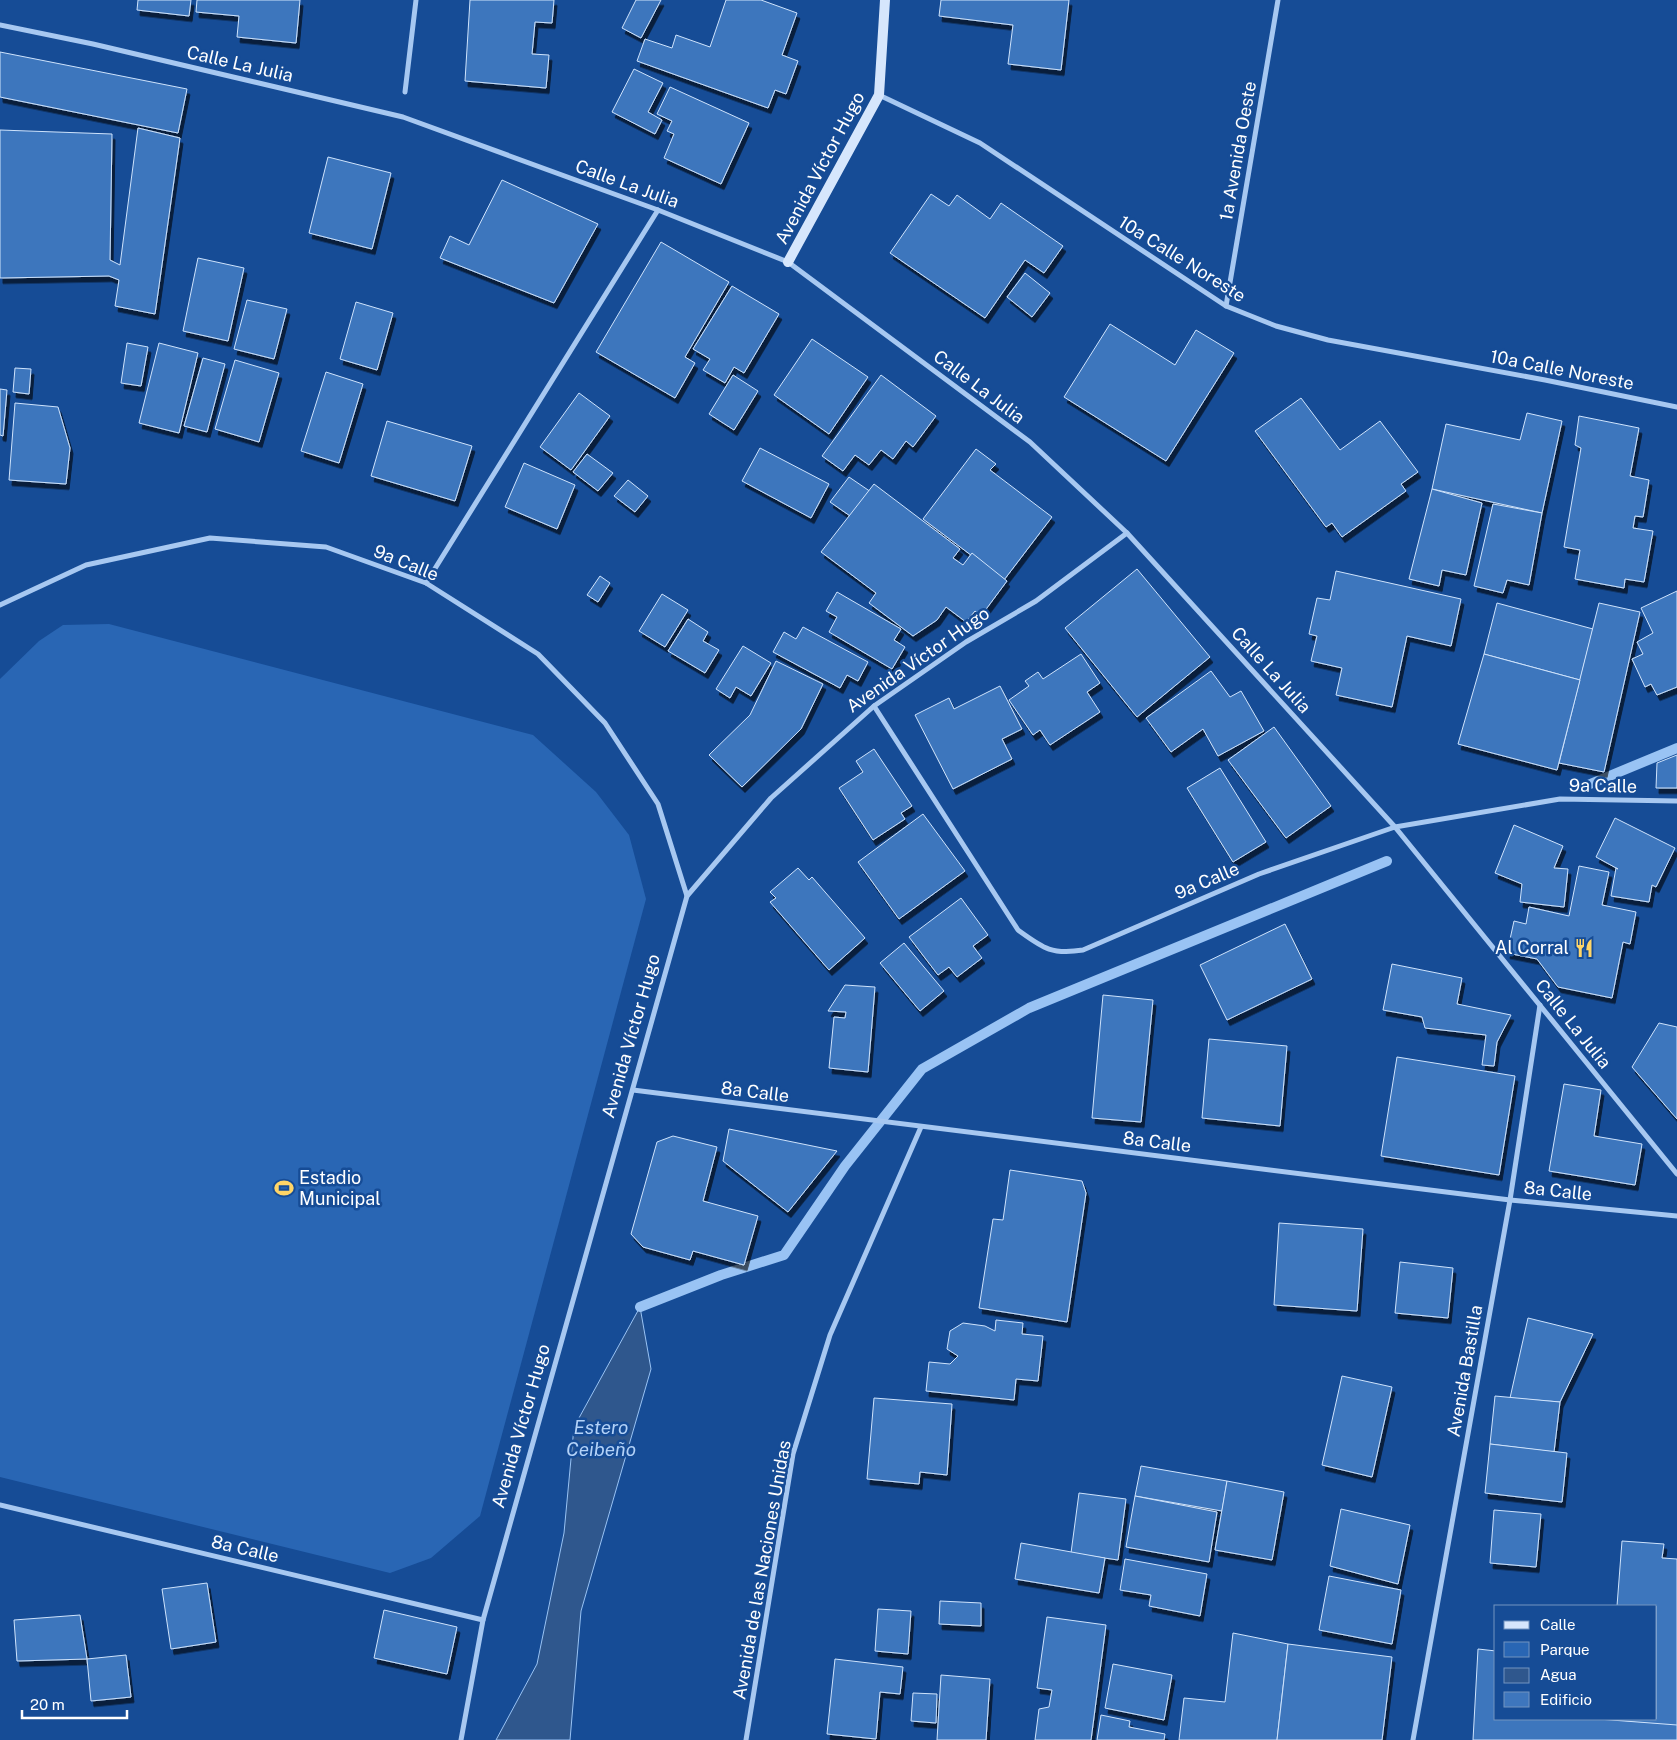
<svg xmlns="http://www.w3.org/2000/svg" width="1677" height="1740" font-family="'Public Sans',sans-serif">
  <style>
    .green { fill: #2966b4 }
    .water { fill: #2f578d; stroke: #99c3f4 }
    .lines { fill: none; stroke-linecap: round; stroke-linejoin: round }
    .stream { stroke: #99c3f4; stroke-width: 10 }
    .building { fill: #3e76bd; stroke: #cee3fc; filter: url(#shadow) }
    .street { stroke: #a7c8f1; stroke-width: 5 }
    .secondary { stroke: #d6e6fc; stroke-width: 10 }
    .labels { text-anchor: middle; stroke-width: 5; stroke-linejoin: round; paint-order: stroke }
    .street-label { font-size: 18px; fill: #fff; stroke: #164c96 }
    .poi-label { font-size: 18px; fill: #fff; stroke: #164c96; text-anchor: end }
    .water-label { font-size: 19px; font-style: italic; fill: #b3d2f8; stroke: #164c96 }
  </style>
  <defs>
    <filter id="shadow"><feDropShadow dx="3" dy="5.5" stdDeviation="0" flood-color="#0009"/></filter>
  </defs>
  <rect width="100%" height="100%" fill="#164c96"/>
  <!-- green -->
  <path class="green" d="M109,624L533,735L596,792L629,835L646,899L480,1516L431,1558L390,1573L0,1477V679L39,641L63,625Z"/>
  <!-- water -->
  <path class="water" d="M640,1307L651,1369L581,1611L570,1740H496L537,1664L564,1533L574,1427Z"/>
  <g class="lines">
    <!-- stream -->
    <g class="stream">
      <path d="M1583,787L1677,748"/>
      <path d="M640,1307L721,1275L784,1255L845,1166L922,1069L1029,1008L1387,861"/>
    </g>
  </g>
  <!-- building -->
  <g class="building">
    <path d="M138,0H191L189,16L137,10Z"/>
    <path d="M197,0H300L296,43L237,37L239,16L196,12Z"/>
    <path d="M470,0H554L552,23L535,22L532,54L549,55L546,88L465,81Z"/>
    <path d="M636,0H661L641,38L622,28Z"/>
    <path d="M726,0H761L797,13L782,55L798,61L786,94L775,90L768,108L637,61L645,39L672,48L676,35L710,47Z"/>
    <path d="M941,0H1069L1061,70L1008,64L1013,25L939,16Z"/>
    <path d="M0,52L187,89L178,133L0,97Z"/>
    <path d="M634,69L663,83L648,112L662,120L655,134L612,112Z"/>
    <path d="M670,87L749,123L721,184L664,158L674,134L667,131L672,121L657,114Z"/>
    <path d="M138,128L180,138L155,314L115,306L119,280L109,276L0,278V130L112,134L110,260L120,265Z"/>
    <path d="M328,157L391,173L372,249L309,233Z"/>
    <path d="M502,180L598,224L554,303L440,258L450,236L469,245Z"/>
    <path d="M931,194L949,206L957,195L990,219L1001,203L1063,246L1044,273L1025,260L985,318L890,253Z"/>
    <path d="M661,242L729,282L685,357L695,363L675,398L596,352Z"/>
    <path d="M198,258L244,268L228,341L183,331Z"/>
    <path d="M1025,273L1050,293L1032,317L1007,297Z"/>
    <path d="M732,286L779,314L744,373L734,367L725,383L703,370L710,359L693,349Z"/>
    <path d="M247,300L287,309L274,359L234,349Z"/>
    <path d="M356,302L393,313L377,370L340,359Z"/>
    <path d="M1110,324L1175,365L1196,330L1234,353L1166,461L1064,397Z"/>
    <path d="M812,339L868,377L829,434L774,395Z"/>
    <path d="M127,343L148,347L141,386L121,383Z"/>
    <path d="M159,343L198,353L179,433L139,423Z"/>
    <path d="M203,358L225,364L207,432L184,426Z"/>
    <path d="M235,360L279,373L259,442L215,429Z"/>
    <path d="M15,368L31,369L29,394L13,392Z"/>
    <path d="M326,372L363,384L339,463L301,451Z"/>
    <path d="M733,375L758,391L734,430L709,414Z"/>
    <path d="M881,375L936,416L913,447L906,441L893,459L881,450L869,465L855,455L843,471L822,456Z"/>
    <path d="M0,389L7,390L3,436L0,435Z"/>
    <path d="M579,393L610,416L571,470L540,447Z"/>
    <path d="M1301,398L1340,450L1380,421L1418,472L1401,484L1406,491L1342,537L1332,523L1326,527L1255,431Z"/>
    <path d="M15,403L58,407L70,448L66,484L9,480Z"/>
    <path d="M1527,413L1562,421L1542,513L1432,489L1446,424L1520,440Z"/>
    <path d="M1579,416L1639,428L1630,476L1649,480L1643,517L1635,516L1633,528L1653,531L1644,582L1625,579L1624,588L1575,579L1580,550L1564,547L1581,448L1575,445Z"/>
    <path d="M387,421L472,446L455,501L371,476Z"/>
    <path d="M760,448L829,484L811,518L742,481Z"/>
    <path d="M976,449L996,464L990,470L1052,517L1004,580L923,519Z"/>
    <path d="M587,454L613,473L598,491L573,472Z"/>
    <path d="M524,463L575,485L557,529L505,507Z"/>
    <path d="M849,477L871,492L853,518L830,502Z"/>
    <path d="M628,480L648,496L635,512L614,496Z"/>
    <path d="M874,484L960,549L953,558L963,565L972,553L1007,581L981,616L975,611L966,622L946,607L937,620L913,636L869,603L876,593L821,552Z"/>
    <path d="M1432,489L1482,503L1466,575L1442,570L1439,586L1409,579Z"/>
    <path d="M1493,504L1542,513L1529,585L1507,580L1503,593L1474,586Z"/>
    <path d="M1137,569L1210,657L1137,717L1065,628Z"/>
    <path d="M1336,571L1461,599L1451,646L1407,636L1392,707L1336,695L1342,668L1311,661L1317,636L1309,634L1317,598L1330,600Z"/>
    <path d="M600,576L610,583L598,602L587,595Z"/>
    <path d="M1677,591V687L1657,695L1651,684L1645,687L1632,659L1643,654L1637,642L1653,633L1641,608Z"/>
    <path d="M837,592L901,629L894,640L905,647L892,669L829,632L837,617L826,611Z"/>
    <path d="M662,594L688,610L665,647L639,631Z"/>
    <path d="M1497,603L1593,629L1580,680L1484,654Z"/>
    <path d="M1599,603L1640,612L1604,772L1559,763Z"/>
    <path d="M688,619L708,632L703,641L719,650L705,673L668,651Z"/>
    <path d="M803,627L868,662L858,681L847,675L840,688L773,652L784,632L796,639Z"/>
    <path d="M743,646L771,663L751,696L736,687L730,698L716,689Z"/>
    <path d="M1081,654L1100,683L1087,692L1100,712L1050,745L1040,730L1033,735L1009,700L1029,686L1025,681L1038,672L1043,679Z"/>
    <path d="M1484,654L1580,680L1557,770L1458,744Z"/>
    <path d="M776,661L823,684L801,729L742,787L709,755L750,715Z"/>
    <path d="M1211,671L1230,697L1241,691L1264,731L1218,756L1203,729L1171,752L1146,718Z"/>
    <path d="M1000,686L1022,729L1002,739L1012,759L953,789L915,715L949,698L954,709Z"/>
    <path d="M1274,727L1331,806L1286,838L1228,760Z"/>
    <path d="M874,749L912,806L901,813L905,819L873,840L839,788L863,772L856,761Z"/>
    <path d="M1677,755V788H1656L1657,763Z"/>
    <path d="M1220,768L1266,842L1233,862L1187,788Z"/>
    <path d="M923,814L965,871L899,919L858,862Z"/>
    <path d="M1615,818L1675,848L1656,887L1652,885L1649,902L1611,896L1616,868L1618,869L1596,857Z"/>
    <path d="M1514,825L1563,846L1554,868L1568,869L1564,907L1520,902L1522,884L1495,873Z"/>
    <path d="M1579,866L1609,872L1602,905L1636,912L1630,944L1623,942L1612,998L1558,987L1537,959L1507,953L1514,921L1526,924L1529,907L1569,916Z"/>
    <path d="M798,868L809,880L812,877L865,938L829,970L770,902L776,898L770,892Z"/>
    <path d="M961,898L988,935L973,946L982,958L957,977L949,967L938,975L909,937Z"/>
    <path d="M1285,924L1312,979L1227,1020L1200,965Z"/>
    <path d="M904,943L944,991L920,1011L880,963Z"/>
    <path d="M1392,964L1462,978L1457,1004L1511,1015L1497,1042L1494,1066L1482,1065L1486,1035L1425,1028L1422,1017L1383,1010Z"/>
    <path d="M845,985L875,987L868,1072L829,1068L834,1017L845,1018L846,1012L828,1011Z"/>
    <path d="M1103,995L1153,1000L1141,1122L1092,1118Z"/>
    <path d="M1659,1023L1677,1027V1119L1632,1067Z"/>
    <path d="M1209,1039L1287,1046L1280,1126L1202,1118Z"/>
    <path d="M1397,1057L1515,1076L1499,1175L1381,1156Z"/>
    <path d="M1564,1084L1601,1090L1594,1136L1642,1144L1635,1185L1549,1171Z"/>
    <path d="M729,1129L837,1151L788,1212L723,1161Z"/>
    <path d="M673,1136L717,1147L703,1201L758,1216L744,1265L693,1251L690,1260L643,1247L631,1234L657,1142Z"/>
    <path d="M1010,1170L1082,1181L1086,1193L1067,1322L979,1308L993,1219L1003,1220Z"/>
    <path d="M1279,1223L1363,1229L1357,1311L1274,1305Z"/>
    <path d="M1400,1262L1453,1268L1448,1318L1395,1313Z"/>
    <path d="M1528,1318L1593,1334L1560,1402L1510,1398Z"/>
    <path d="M996,1320L1023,1323L1022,1334L1043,1336L1038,1381L1016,1379L1014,1400L926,1391L929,1362L950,1364L958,1356L947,1349L950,1331L963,1323L985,1326L995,1331Z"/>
    <path d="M1342,1376L1392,1387L1372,1477L1322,1465Z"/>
    <path d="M1495,1396L1560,1402L1554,1452L1490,1444Z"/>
    <path d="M874,1398L952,1404L947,1475L920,1472L919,1484L867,1479Z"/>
    <path d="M1490,1444L1567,1453L1562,1502L1485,1493Z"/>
    <path d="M1141,1466L1227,1481L1222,1511L1135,1496Z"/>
    <path d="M1227,1481L1284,1492L1272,1560L1215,1550Z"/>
    <path d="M1079,1493L1126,1499L1118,1560L1071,1553Z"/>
    <path d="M1135,1496L1217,1512L1209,1562L1126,1547Z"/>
    <path d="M1341,1509L1410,1525L1398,1584L1330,1566Z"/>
    <path d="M1494,1510L1541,1514L1536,1567L1490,1563Z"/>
    <path d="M1622,1541L1664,1544L1662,1558L1677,1559V1726L1608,1720L1656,1719V1606H1617Z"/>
    <path d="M1021,1543L1105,1558L1099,1593L1015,1579Z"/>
    <path d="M1125,1559L1207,1574L1200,1616L1149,1606L1151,1595L1120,1590Z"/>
    <path d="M1329,1576L1401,1590L1392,1644L1319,1630Z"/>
    <path d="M207,1583L216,1642L171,1649L162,1589Z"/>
    <path d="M940,1601L981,1603V1626L939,1624Z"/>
    <path d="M878,1609L911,1611L908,1654L875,1651Z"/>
    <path d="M384,1610L457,1627L447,1674L374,1658Z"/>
    <path d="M80,1615L87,1659L17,1661L14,1620Z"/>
    <path d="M1047,1617L1106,1625L1091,1740H1035L1039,1709L1049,1707L1052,1690L1037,1688Z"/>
    <path d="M1233,1633L1288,1644L1277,1740H1179L1184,1698L1225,1702Z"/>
    <path d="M1288,1644L1392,1657L1382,1740H1277Z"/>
    <path d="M1478,1649L1496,1651V1719H1598L1664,1724L1677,1725V1740H1473Z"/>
    <path d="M126,1655L131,1697L91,1701L87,1659Z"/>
    <path d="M835,1659L903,1667L900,1694L880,1692L876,1739L827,1734Z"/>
    <path d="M1113,1664L1172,1675L1164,1720L1105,1708Z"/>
    <path d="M941,1675L990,1679L986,1740H937Z"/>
    <path d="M913,1693L937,1694L936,1723L911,1721Z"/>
    <path d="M1101,1715L1130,1721L1129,1727L1165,1734L1164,1740H1097Z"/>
  </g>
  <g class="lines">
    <!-- street -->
    <g class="street">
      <path d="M0,25L93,44L403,117L658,210L788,262L1030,442L1127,533L1395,827L1677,1174"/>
      <path d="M405,92L416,0"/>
      <path d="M879,95L980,143L1226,306L1276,326L1328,340L1545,380L1677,407"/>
      <path d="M1226,306L1278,0"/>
      <path d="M426,583L658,210"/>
      <path d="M0,605L86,565L210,538L326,547L426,583L538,654L605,723L658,804L687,896"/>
      <path d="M874,706L1018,930C1043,948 1051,955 1083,950L1259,874L1395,827L1560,799L1677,801"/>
      <path d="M633,1090L1510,1200L1677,1216"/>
      <path d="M0,1505L483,1620"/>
      <path d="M461,1740L483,1620L687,896L771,798L874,706L966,642L1036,601L1127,533"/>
      <path d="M746,1740L793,1454L830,1335L921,1127"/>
      <path d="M1413,1740L1510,1200L1540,1005"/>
    </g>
    <!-- secondary -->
    <path class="secondary" d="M788,262L879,95L885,0"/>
  </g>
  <!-- icons -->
  <defs>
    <g id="restaurant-bare" transform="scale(1.5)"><path d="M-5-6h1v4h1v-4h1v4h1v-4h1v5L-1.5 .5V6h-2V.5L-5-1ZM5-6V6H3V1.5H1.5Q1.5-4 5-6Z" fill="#ffd567" stroke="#164c96" stroke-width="2.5" paint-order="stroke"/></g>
    <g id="stadium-bare" transform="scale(1.5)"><path d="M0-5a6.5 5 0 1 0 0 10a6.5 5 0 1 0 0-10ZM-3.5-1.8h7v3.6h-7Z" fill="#ffd567" stroke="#164c96" stroke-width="2.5" paint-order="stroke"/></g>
  </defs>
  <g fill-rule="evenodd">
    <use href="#restaurant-bare" x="1584" y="948"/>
    <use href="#stadium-bare" x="284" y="1188"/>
  </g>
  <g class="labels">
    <!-- street labels -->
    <g class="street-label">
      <text transform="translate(240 64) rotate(13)" y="6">Calle La Julia</text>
      <text transform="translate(1238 151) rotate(-80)" y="6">1a Avenida Oeste</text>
      <text transform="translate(820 168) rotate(-62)" y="6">Avenida Víctor Hugo</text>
      <text transform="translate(627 184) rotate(20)" y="6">Calle La Julia</text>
      <text transform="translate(1182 259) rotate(32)" y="6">10a Calle Noreste</text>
      <text transform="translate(1562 370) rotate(11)" y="6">10a Calle Noreste</text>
      <text transform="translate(979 387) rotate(37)" y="6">Calle La Julia</text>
      <text transform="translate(406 563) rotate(22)" y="6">9a Calle</text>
      <text transform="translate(918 660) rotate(-35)" y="6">Avenida Víctor Hugo</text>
      <text transform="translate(1271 670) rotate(48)" y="6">Calle La Julia</text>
      <text transform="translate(1603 786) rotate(1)" y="6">9a Calle</text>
      <text transform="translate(1207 881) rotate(-23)" y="6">9a Calle</text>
      <text transform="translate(1573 1024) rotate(51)" y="6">Calle La Julia</text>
      <text transform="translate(631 1036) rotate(-74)" y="6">Avenida Víctor Hugo</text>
      <text transform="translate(755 1092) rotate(7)" y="6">8a Calle</text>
      <text transform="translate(1157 1142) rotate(7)" y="6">8a Calle</text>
      <text transform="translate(1558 1191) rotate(6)" y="6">8a Calle</text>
      <text transform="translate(1465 1371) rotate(-80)" y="6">Avenida Bastilla</text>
      <text transform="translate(521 1426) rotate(-74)" y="6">Avenida Víctor Hugo</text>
      <text transform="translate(245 1549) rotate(13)" y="6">8a Calle</text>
      <text transform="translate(762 1570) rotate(-80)" y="6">Avenida de las Naciones Unidas</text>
    </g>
    <!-- poi labels -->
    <g class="poi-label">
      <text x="1569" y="954">Al Corral</text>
      <text x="299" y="1184" text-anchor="start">Estadio<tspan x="299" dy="21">Municipal</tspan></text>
    </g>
    <!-- water labels -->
    <g class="water-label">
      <text x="601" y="1434">Estero<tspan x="601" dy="22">Ceibeño</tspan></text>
    </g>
  </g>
  <!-- legend -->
  <rect x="1494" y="1605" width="162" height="115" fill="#164c96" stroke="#7394c0"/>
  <rect x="1504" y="1621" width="25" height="8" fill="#d6e6fc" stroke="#7394c0"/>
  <text x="1540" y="1630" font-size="15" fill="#ffffff">Calle</text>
  <rect x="1504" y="1642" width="25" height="15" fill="#2966b4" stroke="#7394c0"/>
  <text x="1540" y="1655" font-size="15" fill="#ffffff">Parque</text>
  <rect x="1504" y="1668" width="25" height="15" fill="#2f578d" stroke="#7394c0"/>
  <text x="1540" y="1680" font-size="15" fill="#ffffff">Agua</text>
  <rect x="1504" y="1692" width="25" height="15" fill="#3e76bd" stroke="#7394c0"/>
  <text x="1540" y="1705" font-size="15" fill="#ffffff">Edificio</text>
  <!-- scale -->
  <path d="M22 1710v8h105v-8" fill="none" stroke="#ffffff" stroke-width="2.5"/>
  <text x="30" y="1710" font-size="15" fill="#ffffff" stroke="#164c96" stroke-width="4" paint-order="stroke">20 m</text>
</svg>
